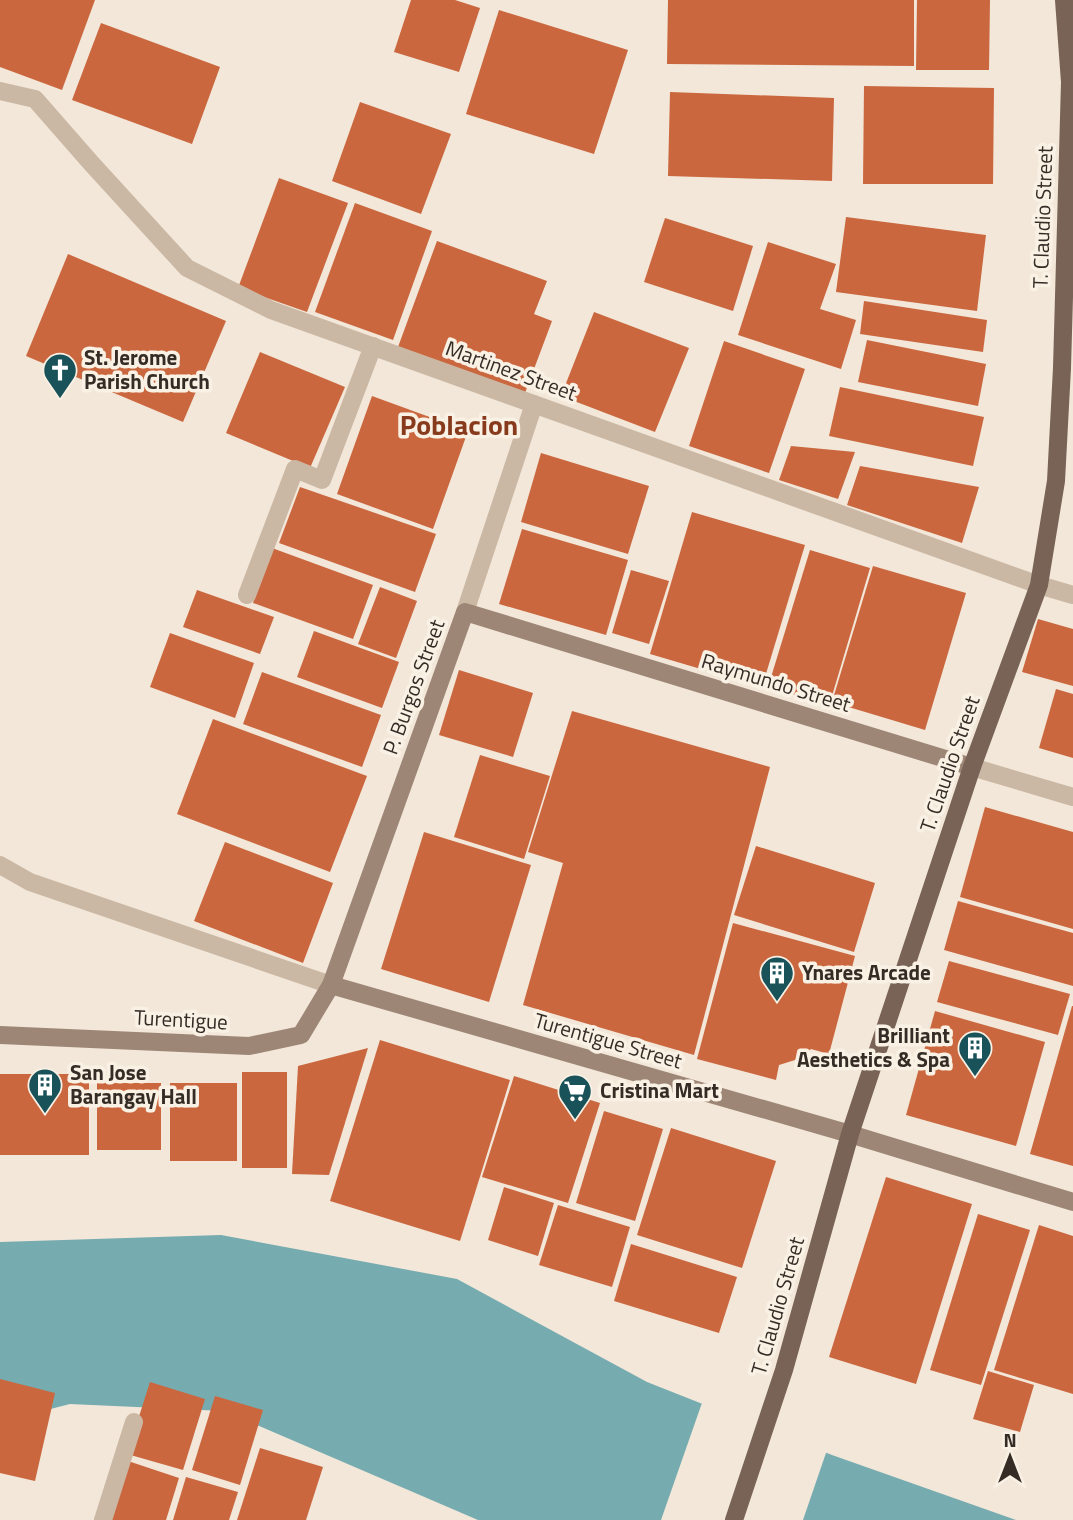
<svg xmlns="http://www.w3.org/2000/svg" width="1073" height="1520" font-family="'Titillium Web',sans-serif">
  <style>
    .water { fill: #76abb0 }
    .pier { fill: #f2e7d9 }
    .building { fill: #cb673e }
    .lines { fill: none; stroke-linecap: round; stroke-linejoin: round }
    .lane { stroke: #cbb8a4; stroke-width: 18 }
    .street { stroke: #cbb8a4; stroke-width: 18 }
    .secondary { stroke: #9e8676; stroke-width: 18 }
    .primary { stroke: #786356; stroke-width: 18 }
    .labels { text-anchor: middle; stroke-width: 7; stroke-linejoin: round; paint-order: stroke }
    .street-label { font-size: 21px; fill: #362c26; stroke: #faf1e5 }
    .poi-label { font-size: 21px; font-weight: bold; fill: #362c26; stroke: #faf1e5; text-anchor: start }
    .district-label { font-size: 28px; font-weight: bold; fill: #883b1c; stroke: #faf1e5 }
  </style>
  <rect width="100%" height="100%" fill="#f2e7d9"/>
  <!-- water -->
  <path class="water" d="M221,1235L457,1279L647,1382L832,1455L1016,1520H478L224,1411L70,1404L0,1422V1242Z"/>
  <!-- pier -->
  <path class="pier" d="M703,1400L827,1450L803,1520H661Z"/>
  <!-- building -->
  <g class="building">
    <path d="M0,0H95L62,90L0,67Z"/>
    <path d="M411,0H455L480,8L459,72L394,52Z"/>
    <path d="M668,0H914V66L667,64Z"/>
    <path d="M917,0H990L989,70H916Z"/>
    <path d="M499,10L628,50L594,154L466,114Z"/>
    <path d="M101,23L220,67L192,144L72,100Z"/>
    <path d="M864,86L994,88L993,184H863Z"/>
    <path d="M670,92L834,98L832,181L668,176Z"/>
    <path d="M360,102L451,134L421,214L332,181Z"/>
    <path d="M279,178L348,203L307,312L238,288Z"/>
    <path d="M355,203L432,231L393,340L315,312Z"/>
    <path d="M846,217L986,235L977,311L836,292Z"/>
    <path d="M665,218L753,246L733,311L644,282Z"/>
    <path d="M437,241L547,281L534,314L552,321L525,393L398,347Z"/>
    <path d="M768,242L836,264L820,309L856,320L841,369L738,335Z"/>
    <path d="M68,254L226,321L183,422L26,356Z"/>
    <path d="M864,301L987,320L983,352L860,334Z"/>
    <path d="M594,312L689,348L655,432L561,396Z"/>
    <path d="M867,340L986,364L978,406L858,382Z"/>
    <path d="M724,341L805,369L769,473L689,446Z"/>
    <path d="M260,352L345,387L310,468L226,433Z"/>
    <path d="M840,387L984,417L973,466L829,436Z"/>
    <path d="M372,396L468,431L433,529L337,494Z"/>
    <path d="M791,446L855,452L838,499L779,480Z"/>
    <path d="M541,453L649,486L628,554L521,522Z"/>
    <path d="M860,466L979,487L962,543L847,505Z"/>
    <path d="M300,487L436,534L415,592L279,543Z"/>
    <path d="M692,512L805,545L762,687L650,654Z"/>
    <path d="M522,529L628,560L606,635L499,604Z"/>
    <path d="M272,548L373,585L353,639L253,603Z"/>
    <path d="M810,550L870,568L829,706L768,687Z"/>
    <path d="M873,566L966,593L925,730L832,702Z"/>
    <path d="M631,570L669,581L649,644L612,633Z"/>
    <path d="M380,587L417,601L396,658L358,644Z"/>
    <path d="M197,590L274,617L260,654L183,627Z"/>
    <path d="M1038,619L1073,629V686L1022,672Z"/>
    <path d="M314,631L399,662L382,708L297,677Z"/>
    <path d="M170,633L254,663L235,718L150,687Z"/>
    <path d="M459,670L533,693L513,757L439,735Z"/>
    <path d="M262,672L381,715L362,767L243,724Z"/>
    <path d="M1056,689L1073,694V758L1039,748Z"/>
    <path d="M572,711L770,767L694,1055L523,1005L563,863L528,852Z"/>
    <path d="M213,719L367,776L330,872L177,814Z"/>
    <path d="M480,755L550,776L524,859L454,837Z"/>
    <path d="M985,807L1073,832V929L960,897Z"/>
    <path d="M424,832L531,865L489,1002L381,969Z"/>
    <path d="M225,842L333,883L303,963L194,921Z"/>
    <path d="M756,846L875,883L854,952L734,915Z"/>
    <path d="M958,901L1073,933V986L944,950Z"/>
    <path d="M733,923L855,956L829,1054L811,1049L795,1060L779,1065L776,1080L697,1059Z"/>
    <path d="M949,961L1070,994L1058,1035L937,1002Z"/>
    <path d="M1072,1006H1073V1166L1030,1154Z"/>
    <path d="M935,1011L1045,1042L1016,1146L906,1115Z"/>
    <path d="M380,1040L510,1080L460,1241L330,1201Z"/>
    <path d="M368,1048L329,1175L292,1174L298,1066Z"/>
    <rect x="242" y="1072" width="45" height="96"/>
    <rect x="0" y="1074" width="89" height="81"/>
    <path d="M514,1076L600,1103L568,1203L482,1177Z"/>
    <rect x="97" y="1083" width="64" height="67"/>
    <rect x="170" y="1083" width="67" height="78"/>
    <path d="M604,1111L663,1129L635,1221L576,1203Z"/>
    <path d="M671,1128L776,1161L742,1268L637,1235Z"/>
    <path d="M886,1177L972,1204L916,1384L829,1357Z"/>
    <path d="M504,1187L554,1203L538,1256L488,1240Z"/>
    <path d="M558,1205L630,1227L612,1287L539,1265Z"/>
    <path d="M978,1214L1030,1230L981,1385L930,1370Z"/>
    <path d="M1039,1225L1073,1236V1394L994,1370Z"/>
    <path d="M631,1244L737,1277L719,1333L614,1301Z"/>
    <path d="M988,1371L1034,1385L1020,1432L973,1419Z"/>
    <path d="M0,1379L55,1393L35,1481L0,1473Z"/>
    <path d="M150,1382L205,1399L183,1470L127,1454Z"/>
    <path d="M215,1396L263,1410L240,1485L192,1470Z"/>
    <path d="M260,1448L323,1467L306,1520H237Z"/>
    <path d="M125,1460L179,1478L166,1520H106Z"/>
    <path d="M186,1477L238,1492L229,1520H173Z"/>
  </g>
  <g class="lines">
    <!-- lane -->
    <path class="lane" d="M0,865L30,882L331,985"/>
    <!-- street -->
    <g class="street">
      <path d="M0,91L35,99L91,163L187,268L271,310L1039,585L1073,595"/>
      <path d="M247,595L295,469L322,480L373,346"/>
      <path d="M465,612L534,404"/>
      <path d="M972,767L1073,797"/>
      <path d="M103,1520L134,1422"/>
    </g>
    <!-- secondary -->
    <g class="secondary">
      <path d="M331,985L850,1134L1073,1202"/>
      <path d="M0,1035L249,1046L301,1035L331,985L465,612L972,767"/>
    </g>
    <!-- primary -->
    <path class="primary" d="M734,1520L784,1370L850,1134L972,767L1039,585L1056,481L1062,368L1070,82L1064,0"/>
  </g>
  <!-- icons -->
  <defs>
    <g id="church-pin" transform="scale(1.75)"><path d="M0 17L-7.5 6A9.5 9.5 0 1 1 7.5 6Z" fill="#1a5259" stroke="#faf1e5"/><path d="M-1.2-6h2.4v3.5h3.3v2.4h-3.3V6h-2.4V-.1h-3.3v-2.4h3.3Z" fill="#fff"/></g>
    <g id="building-pin" transform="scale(1.75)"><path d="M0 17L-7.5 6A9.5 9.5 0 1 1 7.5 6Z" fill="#1a5259" stroke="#faf1e5"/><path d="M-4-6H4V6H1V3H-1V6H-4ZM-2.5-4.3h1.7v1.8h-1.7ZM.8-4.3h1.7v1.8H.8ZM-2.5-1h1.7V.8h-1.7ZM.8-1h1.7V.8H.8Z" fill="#fff"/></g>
    <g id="supermarket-pin" transform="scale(1.75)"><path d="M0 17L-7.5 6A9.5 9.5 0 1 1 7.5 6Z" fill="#1a5259" stroke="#faf1e5"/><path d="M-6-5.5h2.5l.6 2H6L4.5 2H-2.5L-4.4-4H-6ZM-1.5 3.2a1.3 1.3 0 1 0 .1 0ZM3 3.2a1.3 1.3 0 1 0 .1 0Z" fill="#fff"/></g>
  </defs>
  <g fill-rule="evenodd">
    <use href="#church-pin" x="60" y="370"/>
    <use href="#building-pin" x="777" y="973"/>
    <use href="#building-pin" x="975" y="1048"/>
    <use href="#building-pin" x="45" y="1085"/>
    <use href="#supermarket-pin" x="575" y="1091"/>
  </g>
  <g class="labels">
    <!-- street labels -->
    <g class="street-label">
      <text transform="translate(1043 217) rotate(-88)" y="7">T. Claudio Street</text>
      <text transform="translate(511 371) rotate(20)" y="7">Martinez Street</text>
      <text transform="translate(776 683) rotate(17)" y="7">Raymundo Street</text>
      <text transform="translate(414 687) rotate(-70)" y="7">P. Burgos Street</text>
      <text transform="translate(950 764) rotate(-71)" y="7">T. Claudio Street</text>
      <text transform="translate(181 1020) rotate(3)" y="7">Turentigue</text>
      <text transform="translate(608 1041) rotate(16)" y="7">Turentigue Street</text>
      <text transform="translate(778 1306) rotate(-74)" y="7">T. Claudio Street</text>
    </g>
    <!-- poi labels -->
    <g class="poi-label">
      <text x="84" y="365">St. Jerome<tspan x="84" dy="24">Parish Church</tspan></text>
      <text x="802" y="980">Ynares Arcade</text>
      <text x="950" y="1043" text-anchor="end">Brilliant<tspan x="950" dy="24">Aesthetics &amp; Spa</tspan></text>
      <text x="70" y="1080">San Jose<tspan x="70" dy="24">Barangay Hall</tspan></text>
      <text x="600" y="1098">Cristina Mart</text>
    </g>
    <!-- district labels -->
    <g class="district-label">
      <text x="459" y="435">Poblacion</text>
    </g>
  </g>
  <!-- north arrow -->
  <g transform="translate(1010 1457)" stroke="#faf1e5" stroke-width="5" paint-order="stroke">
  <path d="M0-5L12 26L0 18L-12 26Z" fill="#362c26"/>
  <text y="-10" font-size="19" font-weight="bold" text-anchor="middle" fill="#362c26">N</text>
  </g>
</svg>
